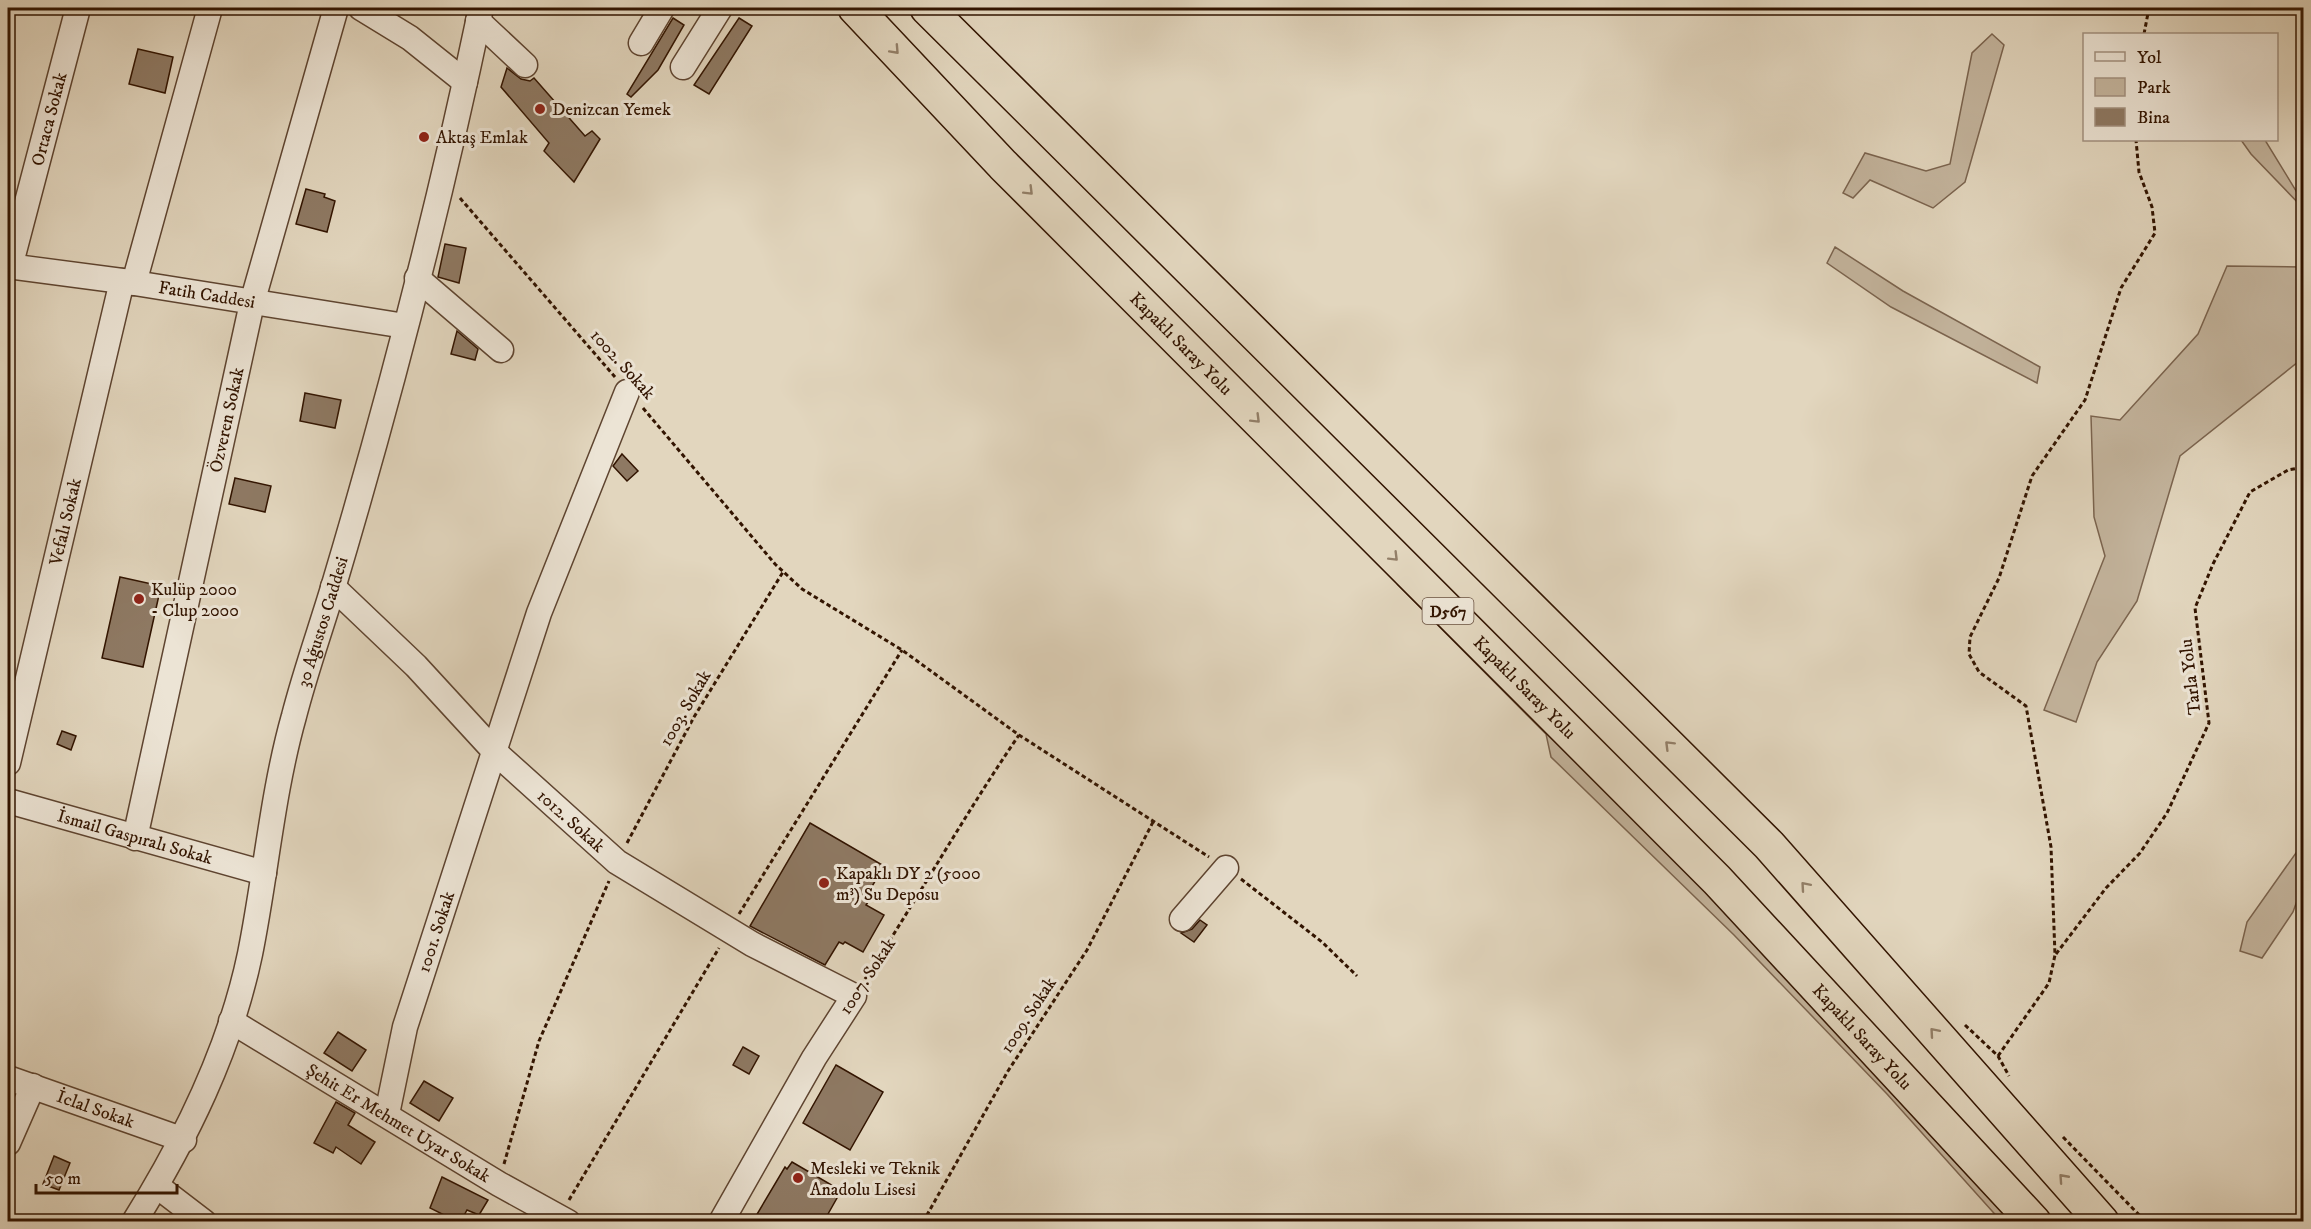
<svg xmlns="http://www.w3.org/2000/svg" width="2311" height="1229" font-family="'IM FELL DW Pica',serif">
  <style>
    .green { fill: #c4b59e; stroke: #7b644f; stroke-width: 1.5 }
    .building { fill: #8e7963; stroke: #321400; stroke-width: 1.5 }
    .lines { fill: none; stroke-linecap: round; stroke-linejoin: round }
    .minor-casing { stroke: #5e4430; stroke-width: 27 }
    .highway-casing { stroke: #321400; stroke-width: 36 }
    .path { stroke: #321400; stroke-width: 3; stroke-dasharray: 4.5 3; stroke-linecap: butt }
    .minor { stroke: #ece4d5; stroke-width: 24 }
    .highway { stroke: #e2d6be; stroke-width: 33 }
    .oneway { stroke: #937f68 }
    .poi-dot { fill: #8f2418; stroke: #ece4d5; stroke-width: 2 }
    .labels { text-anchor: middle; stroke-width: 6; stroke-linejoin: round; paint-order: stroke }
    .shield { fill: #ece4d5; stroke: #6a5240; stroke-width: 1.5 }
    .shield-label { font-size: 16px; font-weight: bold; fill: #321400 }
    .poi-label { font-size: 18px; fill: #321400; stroke: #ece4d5; text-anchor: start }
    .street-label { font-size: 18px; fill: #321400; stroke: #ece4d5 }
  </style>
  <rect width="100%" height="100%" fill="#e2d6be"/>
  <filter id="stains"><feTurbulence type="fractalNoise" baseFrequency=".00333" numOctaves="4"/><feColorMatrix values="0 0 0 0 .2 0 0 0 0 .09 0 0 0 0 .02 0 0 0 .5 -.17"/></filter>
  <radialGradient id="worn" r=".72"><stop offset=".6" stop-color="#630" stop-opacity="0"/><stop offset="1" stop-color="#630" stop-opacity=".3"/></radialGradient>
  <!-- green -->
  <g class="green">
    <path d="M1992,34L2004,45L1965,182L1933,208L1870,180L1853,198L1843,193L1865,153L1926,171L1950,164L1972,53Z"/>
    <path d="M2241,140H2265L2298,194L2303,208L2251,154Z"/>
    <path d="M1835,247L1903,291L2040,367L2037,383L1891,307L1827,263Z"/>
    <path d="M2227,266L2303,267V358L2180,456L2137,601L2097,662L2076,722L2044,710L2105,556L2094,517L2091,416L2120,420L2198,334Z"/>
    <path d="M1397,584L1494,663L2021,1221H2001L1887,1094L1734,935L1551,757L1546,734Z"/>
    <path d="M2303,843V884L2293,912L2262,958L2240,951L2247,922Z"/>
  </g>
  <!-- building -->
  <g class="building">
    <path d="M673,18L684,25L658,70L631,97L627,94Z"/>
    <path d="M739,18L752,26L709,94L694,85Z"/>
    <path d="M138,49L173,57L165,93L129,84Z"/>
    <path d="M507,68L521,79L530,81L534,78L585,136L592,131L600,139L574,182L544,151L549,143L501,87Z"/>
    <path d="M306,189L325,194L324,197L335,201L327,232L296,224Z"/>
    <path d="M445,244L466,248L459,283L438,277Z"/>
    <path d="M457,331L478,349L475,360L451,354Z"/>
    <path d="M305,393L341,400L335,428L300,421Z"/>
    <path d="M622,454L638,471L627,481L613,466Z"/>
    <path d="M235,478L271,486L265,512L229,504Z"/>
    <path d="M120,577L161,586L143,667L102,658Z"/>
    <path d="M62,731L76,736L71,750L57,744Z"/>
    <path d="M810,823L884,866L864,900L868,902L866,905L884,915L863,952L845,942L843,944L839,942L825,965L750,926Z"/>
    <path d="M1200,920L1207,925L1194,942L1181,933L1192,929Z"/>
    <path d="M338,1032L366,1050L352,1071L324,1053Z"/>
    <path d="M743,1047L759,1056L749,1074L733,1065Z"/>
    <path d="M836,1065L883,1092L850,1150L803,1123Z"/>
    <path d="M424,1081L453,1098L439,1121L410,1103Z"/>
    <path d="M336,1102L355,1113L348,1125L375,1142L361,1164L336,1147L333,1153L314,1143Z"/>
    <path d="M54,1156L70,1163L59,1190L43,1184Z"/>
    <path d="M792,1162L835,1187L831,1194L837,1198L824,1221H753L785,1167L787,1169Z"/>
    <path d="M442,1177L488,1200L479,1215L467,1210L461,1221H456L430,1208Z"/>
  </g>
  <g class="lines">
    <!-- minor casing -->
    <g class="minor-casing">
      <g id="minor">
        <path d="M361,8L410,38L465,82"/>
        <path d="M478,21L525,65"/>
        <path d="M641,43L662,8"/>
        <path d="M683,67L720,8"/>
        <path id="s1" d="M8,266L122,281L405,326"/>
        <path id="s2" d="M10,267L78,8"/>
        <path d="M417,278L501,350"/>
        <path d="M134,283L210,8"/>
        <path id="s3" d="M333,587L416,666L496,753L617,862L752,944L854,996L814,1058L721,1222"/>
        <path id="s4" d="M8,763L122,281"/>
        <path id="s5" d="M8,801L264,873"/>
        <path id="s6" d="M135,838L252,303L336,8"/>
        <path d="M1182,919L1226,868"/>
        <path id="s7" d="M231,1021L499,1184L568,1222"/>
        <path id="s8" d="M8,1078L184,1140"/>
        <path id="s9" d="M387,1114L405,1027L539,613L627,392"/>
        <path d="M8,1143L33,1086"/>
        <path d="M157,1186L204,1222"/>
        <path id="s10" d="M134,1222C186,1139 230,1050 250,954C266,875 272,794 294,716C305,673 320,631 333,588C390,397 440,203 481,8"/>
      </g>
    </g>
    <!-- highway casing -->
    <g class="highway-casing">
      <g id="highway">
        <path id="s11" d="M855,8L1003,165L1717,880L2034,1222"/>
        <path d="M927,8L1769,845L2102,1222"/>
      </g>
    </g>
    <!-- path -->
    <g class="path">
      <path d="M2144,34L2149,8"/>
      <path d="M460,198L615,377"/>
      <path d="M643,408L775,564L802,589L902,650L1019,735L1209,857"/>
      <path d="M627,843L694,717L783,572"/>
      <path d="M1241,879L1322,942L1357,976"/>
      <path d="M739,914L902,650"/>
      <path d="M2056,954L2106,888L2140,853L2167,813L2209,723L2195,608L2213,564L2250,492L2288,470L2304,467"/>
      <path d="M865,979C918,898 965,814 1019,735"/>
      <path d="M1965,1025L1998,1056L2009,1076"/>
      <path d="M1998,1056L2049,983L2055,955L2051,847L2026,706L1979,672L1969,654L1970,637L1999,578L2032,476L2085,400L2121,288L2155,233L2152,207L2139,172L2136,140"/>
      <path d="M2063,1137L2146,1222"/>
      <path d="M504,1164L539,1041L609,881"/>
      <path d="M569,1200L719,948"/>
      <path d="M923,1222L1008,1071L1087,950L1153,822"/>
    </g>
    <!-- minor -->
    <use href="#minor" class="minor"/>
    <!-- highway -->
    <use href="#highway" class="highway"/>
  </g>
  <!-- one-way arrows -->
  <defs><path id="oneway-chevron" d="M-2-3.5L2.5 0L-2 3.5" fill="none" stroke-width="1.6" stroke-linecap="round" stroke-linejoin="round" transform="scale(1.5)"/></defs>
  <g class="oneway">
    <use href="#oneway-chevron" transform="translate(895 50) rotate(47)"/>
    <use href="#oneway-chevron" transform="translate(1029 191) rotate(45)"/>
    <use href="#oneway-chevron" transform="translate(1256 419) rotate(45)"/>
    <use href="#oneway-chevron" transform="translate(1394 557) rotate(45)"/>
    <use href="#oneway-chevron" transform="translate(1669 745) rotate(-135)"/>
    <use href="#oneway-chevron" transform="translate(1805 886) rotate(-131)"/>
    <use href="#oneway-chevron" transform="translate(1934 1032) rotate(-131)"/>
    <use href="#oneway-chevron" transform="translate(2063 1178) rotate(-132)"/>
  </g>
  <!-- markers -->
  <g class="poi-dot">
    <circle cx="540" cy="109" r="6"/>
    <circle cx="424" cy="137" r="6"/>
    <circle cx="139" cy="599" r="6"/>
    <circle cx="824" cy="883" r="6"/>
    <circle cx="798" cy="1178" r="6"/>
  </g>
  <g class="labels">
    <!-- shield labels -->
    <rect class="shield" x="1422.5" y="598" width="51" height="26" rx="4.5"/>
    <g class="shield-label">
      <text x="1448" y="617">D567</text>
    </g>
    <!-- poi labels -->
    <g class="poi-label">
      <text x="552" y="115">Denizcan Yemek</text>
      <text x="436" y="143">Aktaş Emlak</text>
      <text x="151" y="595">Kulüp 2000<tspan x="151" dy="21">- Clup 2000</tspan></text>
      <text x="836" y="879">Kapaklı DY 2 (5000<tspan x="836" dy="21">m³) Su Deposu</tspan></text>
      <text x="810" y="1174">Mesleki ve Teknik<tspan x="810" dy="21">Anadolu Lisesi</tspan></text>
    </g>
    <!-- street labels -->
    <g class="street-label">
      <text dy="6" stroke="none"><textPath href="#s2" startOffset="153">Ortaca Sokak</textPath></text>
      <text dy="6" stroke="none"><textPath href="#s1" startOffset="201">Fatih Caddesi</textPath></text>
      <text dy="6" stroke="none"><textPath href="#s11" startOffset="468">Kapaklı Saray Yolu</textPath></text>
      <text transform="translate(623 364) rotate(48)" y="6">1002. Sokak</text>
      <text dy="6" stroke="none"><textPath href="#s6" startOffset="428">Özveren Sokak</textPath></text>
      <text dy="6" stroke="none"><textPath href="#s4" startOffset="248">Vefalı Sokak</textPath></text>
      <text dy="6" stroke="none"><textPath href="#s10" startOffset="634">30 Ağustos Caddesi</textPath></text>
      <text transform="translate(2190 677) rotate(-97)" y="6">Tarla Yolu</text>
      <text dy="6" stroke="none"><textPath href="#s11" startOffset="954">Kapaklı Saray Yolu</textPath></text>
      <text transform="translate(685 708) rotate(-60)" y="6">1003. Sokak</text>
      <text dy="6" stroke="none"><textPath href="#s3" startOffset="334">1012. Sokak</textPath></text>
      <text dy="6" stroke="none"><textPath href="#s5" startOffset="132">İsmail Gaspıralı Sokak</textPath></text>
      <text dy="6" stroke="none"><textPath href="#s9" startOffset="189">1001. Sokak</textPath></text>
      <text transform="translate(867 976) rotate(-57)" y="6">1007. Sokak</text>
      <text transform="translate(1028 1015) rotate(-57)" y="6">1009. Sokak</text>
      <text dy="6" stroke="none"><textPath href="#s11" startOffset="1440">Kapaklı Saray Yolu</textPath></text>
      <text dy="6" stroke="none"><textPath href="#s8" startOffset="93">İclal Sokak</textPath></text>
      <text dy="6" stroke="none"><textPath href="#s7" startOffset="196">Şehit Er Mehmet Uyar Sokak</textPath></text>
    </g>
  </g>
  <!-- margin -->
  <rect width="2311" height="1229" fill="none" stroke="#e2d6be" stroke-width="30"/>
  <rect x="9" y="9" width="2293" height="1211" fill="none" stroke="#321400" stroke-width="3"/>
  <rect x="15" y="15" width="2281" height="1199" fill="none" stroke="#321400" stroke-width="1.5"/>
  <!-- legend -->
  <rect x="2083" y="33" width="195" height="108" fill="#ece4d5" stroke="#a29180" stroke-width="1.5"/>
  <rect x="2095" y="52" width="30" height="9" fill="#ece4d5" stroke="#a29180" stroke-width="1.5"/>
  <text x="2137" y="63" font-size="18" fill="#321400">Yol</text>
  <rect x="2095" y="78" width="30" height="18" fill="#c4b59e" stroke="#a29180" stroke-width="1.5"/>
  <text x="2137" y="93" font-size="18" fill="#321400">Park</text>
  <rect x="2095" y="108" width="30" height="18" fill="#8e7963" stroke="#a29180" stroke-width="1.5"/>
  <text x="2137" y="123" font-size="18" fill="#321400">Bina</text>
  <!-- scale -->
  <path d="M36 1184v9h141v-9" fill="none" stroke="#321400" stroke-width="3"/>
  <text x="45" y="1184" font-size="18" fill="#321400" stroke="#ece4d5" stroke-width="4.5" paint-order="stroke">50 m</text>
  <rect width="100%" height="100%" filter="url(#stains)"/>
  <rect width="100%" height="100%" fill="url(#worn)"/>
</svg>
